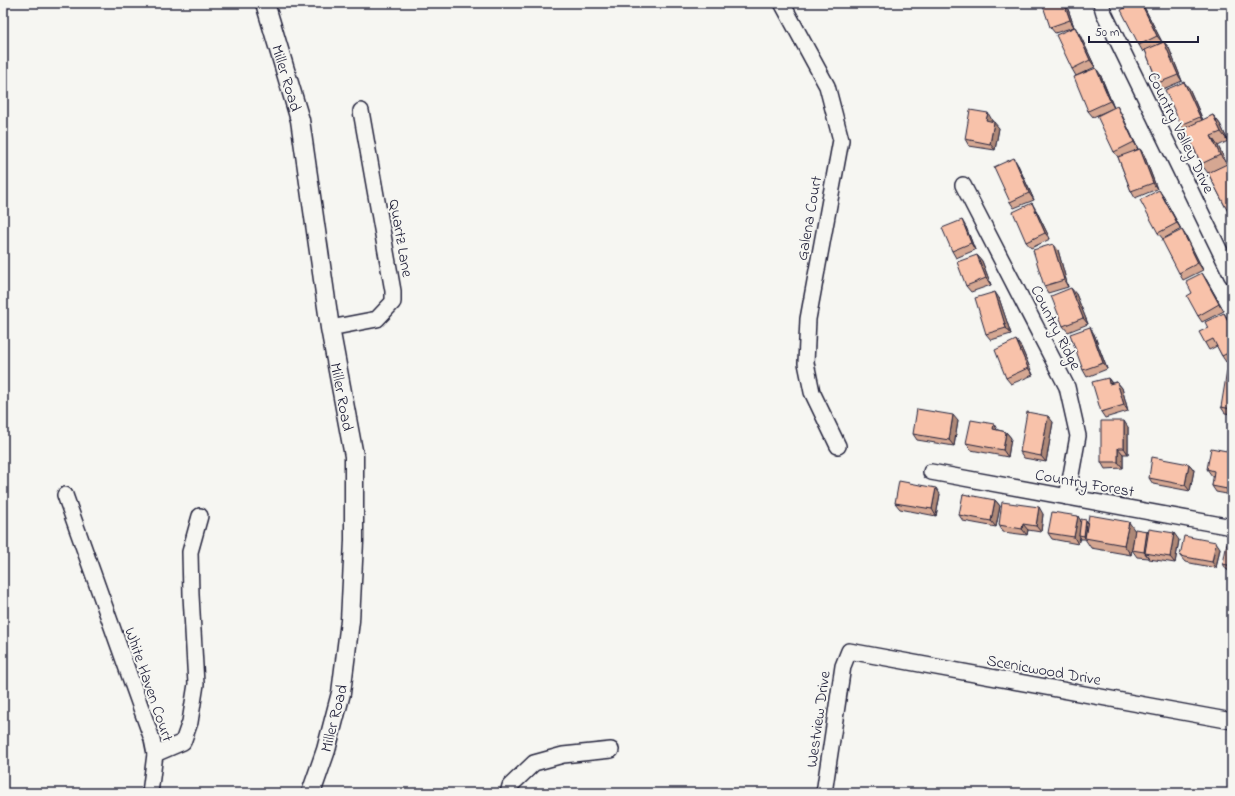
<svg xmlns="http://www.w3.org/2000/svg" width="1235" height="796" font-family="'Indie Flower',sans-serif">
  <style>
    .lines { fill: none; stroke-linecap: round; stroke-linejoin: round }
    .minor-casing { stroke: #22223b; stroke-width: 18 }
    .tertiary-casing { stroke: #22223b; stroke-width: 21 }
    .minor { stroke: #f6f6f2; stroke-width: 15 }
    .tertiary { stroke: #f6f6f2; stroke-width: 18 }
    .wall { fill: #d5a792; stroke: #22223b }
    .shaded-wall { fill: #ae8877; stroke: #22223b }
    .building { fill: #f8c2aa; stroke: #22223b }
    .labels { text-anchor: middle; stroke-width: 4; stroke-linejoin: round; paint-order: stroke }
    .street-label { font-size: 16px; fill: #22223b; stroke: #f6f6f2 }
  </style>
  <rect width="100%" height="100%" fill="#f6f6f2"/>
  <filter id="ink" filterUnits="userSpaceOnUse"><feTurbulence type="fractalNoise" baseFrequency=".025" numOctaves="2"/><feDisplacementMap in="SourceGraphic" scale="8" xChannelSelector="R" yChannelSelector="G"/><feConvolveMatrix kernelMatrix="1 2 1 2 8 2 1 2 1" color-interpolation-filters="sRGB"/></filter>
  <g filter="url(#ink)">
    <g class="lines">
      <!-- minor casing -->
      <g class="minor-casing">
        <g id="minor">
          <path d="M782,3L827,86L841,140L808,319L806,363L812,392L838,446"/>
          <path d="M1101,3L1104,13L1232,276"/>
          <path d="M963,185L1067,387L1078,436L1067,497"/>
          <path d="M330,328L377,319L393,302V291L361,111"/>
          <path d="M931,472L1232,527"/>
          <path d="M65,495L152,739L155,754L150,793"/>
          <path d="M155,754L183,742L190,722L196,684L191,595L190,552L200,516"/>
          <path d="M508,793L510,786L534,763L563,755L611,750"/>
          <path d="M824,793L843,666L849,651L1232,721"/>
        </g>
      </g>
      <!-- tertiary casing -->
      <g class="tertiary-casing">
        <g id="tertiary">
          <path id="s1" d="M265,3L300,120L330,328L354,456V541L350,621L341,693L326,750L311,793"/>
        </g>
      </g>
      <!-- minor -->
      <use href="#minor" class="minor"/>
      <!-- tertiary -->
      <use href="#tertiary" class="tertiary"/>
    </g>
    <!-- wall -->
    <g class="wall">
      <path d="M1066,3L1074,27L1079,33L1095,67L1076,76L1072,69L1074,27L1055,33L1050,27Z"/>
      <path d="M1135,3H1142L1144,7L1162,42L1155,46L1164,42L1169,48L1182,81L1163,89L1158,83L1145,50L1143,52L1139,45Z"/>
      <path d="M1100,74L1114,108L1121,113L1138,149L1134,151L1140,149L1144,155L1157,189L1135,198L1131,191L1118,157L1114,152L1111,109L1093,117L1088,111Z"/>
      <path d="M1189,88L1203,120L1213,115L1220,124L1228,141L1218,146L1227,164L1232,171V214L1230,215L1226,208L1208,173L1201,164L1186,131V132L1181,125Z"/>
      <path d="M992,120V122L999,128L995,150L969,146L965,139Z"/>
      <path d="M1018,165L1034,200L1014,208L1010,202Z"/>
      <path d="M1163,196L1181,229L1163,239L1158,233Z"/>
      <path d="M1036,210L1050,239L1031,248L1026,242Z"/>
      <path d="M966,227L975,250L956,258L952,251Z"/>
      <path d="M1186,236L1203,270L1183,280L1179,273Z"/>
      <path d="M1058,250L1068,287L1048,293L1044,286Z"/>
      <path d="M977,255L982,261L991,285L971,292L966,286Z"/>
      <path d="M1206,279L1224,311L1202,322L1198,316L1192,293Z"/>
      <path d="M1076,294L1088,324L1068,332L1063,326Z"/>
      <path d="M999,298L1011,334L991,340L986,334Z"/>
      <path d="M1228,319L1232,326V360L1226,362L1222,356L1217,346L1209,350L1205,343Z"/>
      <path d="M1094,334L1107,369L1087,377L1083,370Z"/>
      <path d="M1021,347L1033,375L1011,384L1006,378Z"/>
      <path d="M1232,372V414L1225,413L1221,407Z"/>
      <path d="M1108,378L1112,383L1117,382L1122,388L1128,411L1105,418L1101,412Z"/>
      <path d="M958,421L954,446L917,440L913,434Z"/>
      <path d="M1053,422L1046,462L1024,458L1020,452Z"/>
      <path d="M1128,427V454H1123V468L1105,469L1101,462Z"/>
      <path d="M998,430L1006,432L1011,438L1008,457L971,450L966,443Z"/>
      <path d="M1232,452V495L1216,492L1212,486L1214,476H1212L1207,469Z"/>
      <path d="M1189,464L1194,470L1190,491L1153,484L1149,478Z"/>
      <path d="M940,494L936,516L900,509L895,503Z"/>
      <path d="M995,500L1000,506L996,527L963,521L959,515Z"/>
      <path d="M1043,514L1041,532L1028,530L1027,535L1003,532L999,525Z"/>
      <path d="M1081,521L1135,531H1147L1148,532L1179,540L1175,563L1149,559V558L1137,557L1132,550L1134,537L1131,555L1091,548L1085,539H1081L1080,537L1078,544L1052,539L1048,533Z"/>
      <path d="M1232,544V571L1227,570L1223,564Z"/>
      <path d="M1220,548L1216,568L1185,562L1180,556Z"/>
    </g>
    <!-- shaded-wall -->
    <g class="shaded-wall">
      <path d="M1064,3H1066L1074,27L1070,20Z"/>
      <path d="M1141,3L1144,7L1162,42L1157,36Z"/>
      <path d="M1075,27L1079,33L1095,67L1090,60Z"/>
      <path d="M1164,42L1169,48L1182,81L1178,75Z"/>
      <path d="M1096,68L1100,74L1114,108L1110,101Z"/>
      <path d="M1184,82L1189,88L1204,123L1200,117Z"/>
      <path d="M1117,106L1121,113L1138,149L1134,142Z"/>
      <path d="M988,113L992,120L991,127L986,120Z"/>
      <path d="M1213,115L1220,124L1228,141L1221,132Z"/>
      <path d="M994,122L999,128L995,150L990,144Z"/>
      <path d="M1211,136L1218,146L1227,164L1220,155Z"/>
      <path d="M1140,149L1144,155L1157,189L1153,183Z"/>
      <path d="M1014,158L1018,165L1034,200L1029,193Z"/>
      <path d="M1159,190L1163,196L1181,229L1177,223Z"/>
      <path d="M1032,203L1036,210L1050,239L1045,233Z"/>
      <path d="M962,220L966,227L975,250L971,243Z"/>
      <path d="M1182,230L1186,236L1203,270L1198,263Z"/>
      <path d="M1053,244L1058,250L1068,287L1064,280Z"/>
      <path d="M977,255L982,261L991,285L986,278Z"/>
      <path d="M1202,273L1206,279L1224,311L1219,304Z"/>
      <path d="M1071,288L1076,294L1088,324L1083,318Z"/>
      <path d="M995,292L999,298L1011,334L1006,328Z"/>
      <path d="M1224,313L1228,319L1232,326V329Z"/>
      <path d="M1090,327L1094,334L1107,369L1103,363Z"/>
      <path d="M1016,340L1021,347L1033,375L1028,368Z"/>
      <path d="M1108,378L1112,384H1109Z"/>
      <path d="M1117,382L1122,388L1128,411L1124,405Z"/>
      <path d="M953,415L958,421L954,446L949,440Z"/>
      <path d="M1048,416L1053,422L1046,462L1041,456Z"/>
      <path d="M1124,421L1128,427V454L1124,448Z"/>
      <path d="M994,424L998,431L993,429Z"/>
      <path d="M1006,432L1011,438L1008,457L1003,450Z"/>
      <path d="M1118,448L1123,454V468L1118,462Z"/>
      <path d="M1189,464L1194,470L1190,491L1185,485Z"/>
      <path d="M936,488L940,494L936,516L932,509Z"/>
      <path d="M995,500L1000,506L996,527L991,521Z"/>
      <path d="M1039,507L1043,514L1041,532L1036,526Z"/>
      <path d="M1078,516L1082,523L1079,535L1080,537L1078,544L1074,537Z"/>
      <path d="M1086,520L1088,523L1085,538L1084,536Z"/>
      <path d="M1129,522L1135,531L1131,555L1124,545Z"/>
      <path d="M1023,524L1028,530L1027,535L1022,529Z"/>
      <path d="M1147,531L1152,537L1145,553L1149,558L1144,552Z"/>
      <path d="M1174,533L1179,540L1175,563L1170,557Z"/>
      <path d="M1216,542L1220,548L1216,568L1212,562Z"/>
    </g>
    <!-- building -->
    <g class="building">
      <path d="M1042,3H1064L1070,20L1050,27Z"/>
      <path d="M1135,3H1141L1157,36L1139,45L1121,10Z"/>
      <path d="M1075,27L1090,60L1072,69L1056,35Z"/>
      <path d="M1164,42L1178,75L1158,83L1145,50Z"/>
      <path d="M1096,68L1110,101L1088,111L1074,77Z"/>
      <path d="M1184,82L1200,117L1181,125L1165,90Z"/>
      <path d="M1117,106L1134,142L1114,152L1097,116Z"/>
      <path d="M970,110L988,113L986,120L994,122L990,144L965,139Z"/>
      <path d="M1213,115L1221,132L1211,136L1220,155L1201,164L1185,128Z"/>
      <path d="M1140,149L1153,183L1131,191L1118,157Z"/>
      <path d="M1014,158L1029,193L1010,202L994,167Z"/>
      <path d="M1227,164L1232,174V205L1226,208L1208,173Z"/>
      <path d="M1159,190L1177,223L1158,233L1140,200Z"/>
      <path d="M1032,203L1045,233L1026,242L1013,212Z"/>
      <path d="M962,220L971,243L952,251L942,228Z"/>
      <path d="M1182,230L1198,263L1179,273L1162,240Z"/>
      <path d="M1053,244L1064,280L1044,286L1033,250Z"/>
      <path d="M977,255L986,278L966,286L957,262Z"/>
      <path d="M1202,273L1219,304L1198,316L1187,296L1192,293L1186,281Z"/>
      <path d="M1071,288L1083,318L1063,326L1051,296Z"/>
      <path d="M995,292L1006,328L986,334L975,298Z"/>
      <path d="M1224,313L1232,329V351L1222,356L1213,339L1205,343L1199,332L1208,328L1205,322Z"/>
      <path d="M1090,327L1103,363L1083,370L1070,334Z"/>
      <path d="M1016,340L1028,368L1006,378L995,350Z"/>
      <path d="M1227,371L1232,372V409L1221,407Z"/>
      <path d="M1108,378L1109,384L1117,382L1124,405L1101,412L1092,382Z"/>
      <path d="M917,409L953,415L949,440L913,434Z"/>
      <path d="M1027,412L1048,416L1041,456L1020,452Z"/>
      <path d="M971,420L994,424L993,429L1006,432L1003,450L966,443Z"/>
      <path d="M1101,421H1124V448H1118V462H1101Z"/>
      <path d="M1211,448L1232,452V490L1212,486L1214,471L1207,469Z"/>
      <path d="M1152,457L1189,464L1185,485L1149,478Z"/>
      <path d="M899,481L936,488L932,509L895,503Z"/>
      <path d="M963,494L995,500L991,521L959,515Z"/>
      <path d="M1002,502L1039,507L1036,526L1023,524L1022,529L999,525Z"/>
      <path d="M1052,512L1078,516L1074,537L1048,533Z"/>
      <path d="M1089,515L1129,522L1124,545L1085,538Z"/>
      <path d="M1081,519L1086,520L1084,536L1079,535Z"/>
      <path d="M1135,529L1147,531L1144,552L1132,550Z"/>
      <path d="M1149,529L1174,533L1170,557L1145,553Z"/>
      <path d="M1184,536L1216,542L1212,562L1180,556Z"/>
      <path d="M1227,543L1232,544V566L1223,564Z"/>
    </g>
  </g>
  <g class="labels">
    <!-- street labels -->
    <g class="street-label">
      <text dy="6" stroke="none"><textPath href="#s1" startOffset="78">Miller Road</textPath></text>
      <text transform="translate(1182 132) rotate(64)" y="6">Country Valley Drive</text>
      <text transform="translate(808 218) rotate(-80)" y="6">Galena Court</text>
      <text transform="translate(402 238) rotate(80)" y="6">Quartz Lane</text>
      <text transform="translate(1057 327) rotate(63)" y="6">Country Ridge</text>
      <text dy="6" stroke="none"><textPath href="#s1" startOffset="402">Miller Road</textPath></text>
      <text transform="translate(1085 482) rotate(10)" y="6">Country Forest</text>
      <text transform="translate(1044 669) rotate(10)" y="6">Scenicwood Drive</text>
      <text transform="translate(150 684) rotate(71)" y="6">White Haven Court</text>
      <text transform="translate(333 718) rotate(-76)" y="6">Miller Road</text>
      <text transform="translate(817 719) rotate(-82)" y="6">Westview Drive</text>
    </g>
  </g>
  <!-- margin -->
  <rect width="1235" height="796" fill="none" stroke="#f6f6f2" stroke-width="16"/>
  <rect x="8" y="8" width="1219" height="780" fill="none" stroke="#22223b" stroke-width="1.5" filter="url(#ink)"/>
  <!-- scale -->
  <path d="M1089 36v6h109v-6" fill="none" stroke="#22223b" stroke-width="2"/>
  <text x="1095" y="36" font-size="12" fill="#22223b" stroke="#f6f6f2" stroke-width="3" paint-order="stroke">50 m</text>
</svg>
